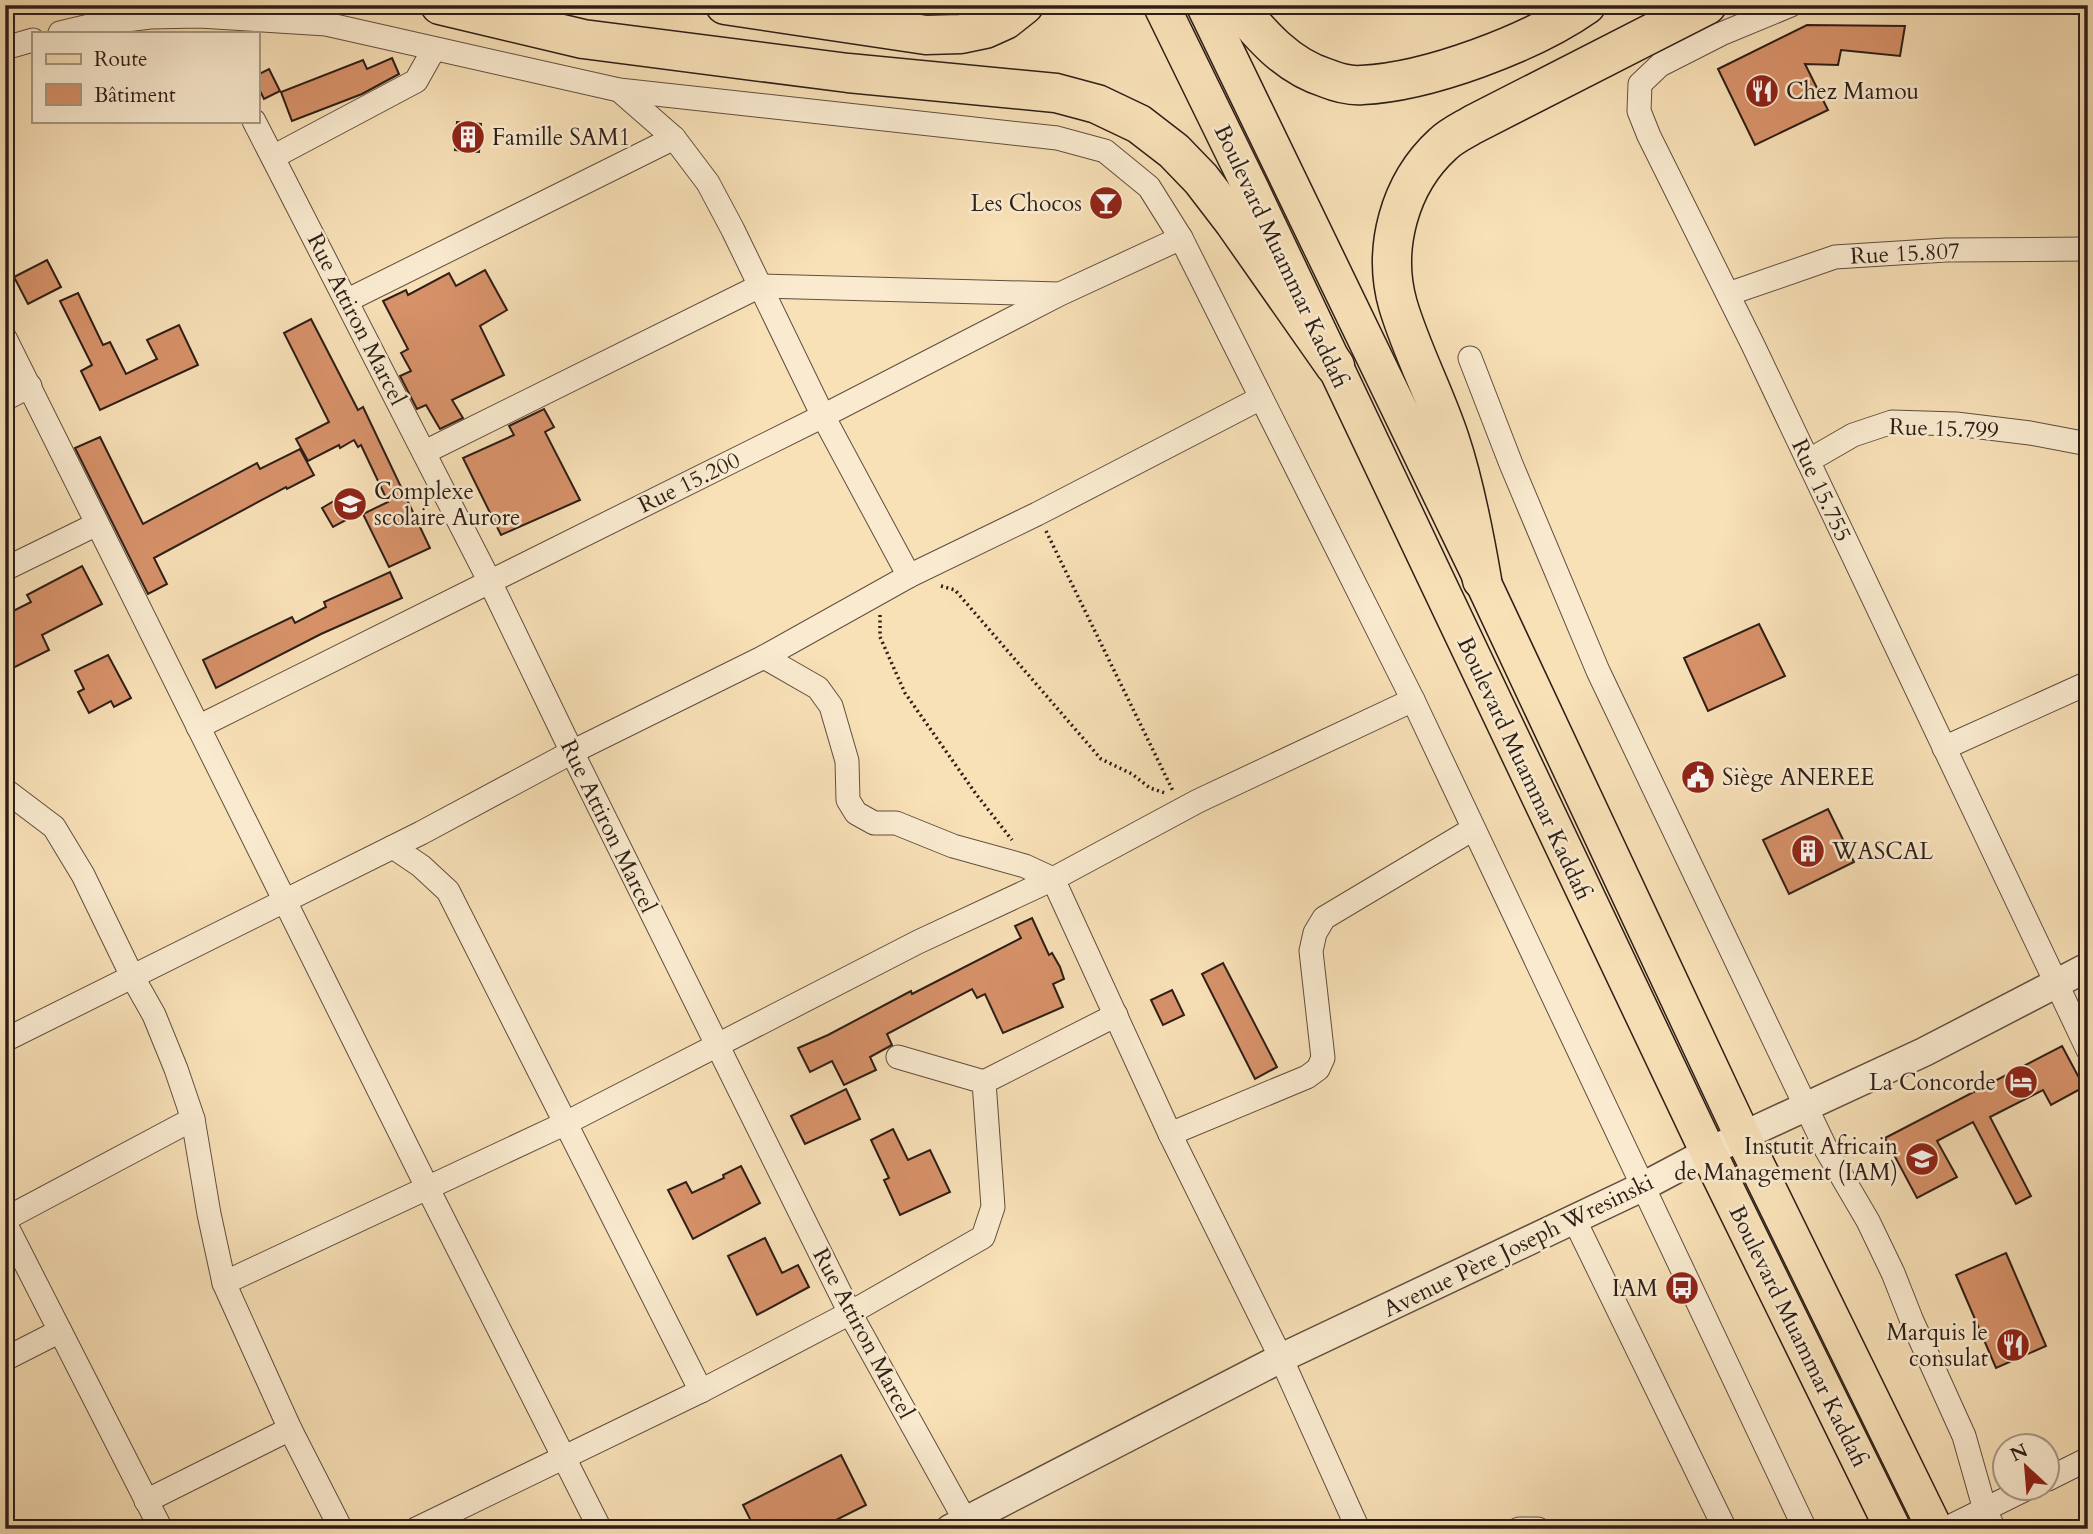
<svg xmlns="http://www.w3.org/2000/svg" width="2093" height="1534" font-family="Cardo,serif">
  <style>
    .building { fill: #d8926a; stroke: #2d1e17; stroke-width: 2 }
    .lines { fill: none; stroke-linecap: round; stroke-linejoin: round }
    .minor-casing { stroke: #604e3f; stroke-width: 25 }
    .tertiary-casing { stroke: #604e3f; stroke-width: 31 }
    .primary-casing { stroke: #2d1e17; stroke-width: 38 }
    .trunk-casing { stroke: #2d1e17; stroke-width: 41 }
    .path { stroke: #2d1e17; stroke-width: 3.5; stroke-dasharray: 2 3.5; stroke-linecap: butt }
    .minor { stroke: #faebd0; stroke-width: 23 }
    .tertiary { stroke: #faebd0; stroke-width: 28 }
    .primary { stroke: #f8e0b7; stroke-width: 35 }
    .trunk { stroke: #f8e0b7; stroke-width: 38 }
    .labels { text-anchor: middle; stroke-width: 5; stroke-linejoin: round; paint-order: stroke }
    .poi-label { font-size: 23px; fill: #2d1e17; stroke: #faebd0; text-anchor: start }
    .street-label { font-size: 23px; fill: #2d1e17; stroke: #faebd0 }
  </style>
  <rect width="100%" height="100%" fill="#f8e0b7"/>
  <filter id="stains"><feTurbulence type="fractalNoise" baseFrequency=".00286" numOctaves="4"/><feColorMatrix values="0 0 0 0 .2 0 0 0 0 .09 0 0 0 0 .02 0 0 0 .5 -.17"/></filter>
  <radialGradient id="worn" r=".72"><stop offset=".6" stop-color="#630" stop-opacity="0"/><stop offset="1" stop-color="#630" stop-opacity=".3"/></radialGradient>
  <!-- building -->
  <g class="building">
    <path d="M1807,25L1905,26L1900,56L1841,50L1838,65L1805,64L1828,110L1755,145L1718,69Z"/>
    <path d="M392,58L399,74L362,94L292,121L281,92L363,60L367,69Z"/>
    <path d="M269,69L280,91L264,99L257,85V75Z"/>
    <path d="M457,122L481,124L479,152L455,150Z"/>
    <path d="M47,260L61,287L28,304L14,277Z"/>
    <path d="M485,270L507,310L480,326L504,375L452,400L463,418L440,429L426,405L417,409L400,376L411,371L401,353L408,349L383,301L406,290L408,295L449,273L456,286Z"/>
    <path d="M78,293L103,345L110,342L126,374L157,359L147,340L179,325L198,365L100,410L81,371L92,365L60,301Z"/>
    <path d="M311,319L358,410L363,407L430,548L389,567L363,514L388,502L361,445L358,447L354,440L340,448L339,445L308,461L296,439L329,422L284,333Z"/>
    <path d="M544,409L554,427L545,432L580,500L501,535L463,458L514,435L509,426Z"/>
    <path d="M100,437L143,524L257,463L260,469L300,449L314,475L287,489L286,487L154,558L167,584L148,594L75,448Z"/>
    <path d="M346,494L357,514L333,527L322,508Z"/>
    <path d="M82,566L102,604L42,635L49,650L5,672V615L31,602L27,595Z"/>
    <path d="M390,572L402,598L321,634L216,688L203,660L292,617L295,623L326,607L324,602Z"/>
    <path d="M1759,624L1785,676L1708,711L1684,658Z"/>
    <path d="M108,655L131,698L114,707L111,701L89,713L78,692L84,689L75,671Z"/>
    <path d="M1828,809L1854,862L1789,894L1763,840Z"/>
    <path d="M1032,918L1049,955L1052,953L1060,967L1064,979L1053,984L1063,1007L1003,1033L985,994L977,998L972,989L887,1034L892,1045L870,1057L876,1070L844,1085L832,1061L810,1072L798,1048L828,1035L911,991L912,994L1021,938L1015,926Z"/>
    <path d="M1223,963L1277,1067L1255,1079L1202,974Z"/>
    <path d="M1172,990L1184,1015L1163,1025L1151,1000Z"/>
    <path d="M2062,1046L2084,1087L2051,1105L2043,1090L1990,1117L2031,1196L2016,1204L1973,1122L1937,1141L1957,1177L1917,1198L1885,1138Z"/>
    <path d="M846,1089L860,1119L805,1144L791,1116Z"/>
    <path d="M893,1129L908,1160L930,1150L950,1192L900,1215L884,1180L889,1178L871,1140Z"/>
    <path d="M741,1166L760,1203L693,1239L668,1190L686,1182L692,1193L724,1178L723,1175Z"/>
    <path d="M765,1238L782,1273L798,1265L809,1287L757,1315L728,1256Z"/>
    <path d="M2006,1253L2046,1346L1996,1368L1956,1275Z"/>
    <path d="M841,1455L866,1505L818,1529H755L743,1505Z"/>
  </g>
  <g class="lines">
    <!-- minor casing -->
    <g class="minor-casing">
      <g id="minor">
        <path d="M1791,5L1721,34L1660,65L1640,84L1639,111L1649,136L1753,345L2088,1050"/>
        <path d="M60,33L102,23L150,17L199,16L326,24L619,90L1057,138L1105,151L1149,187L1181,238L1413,700L1805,1529"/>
        <path d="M5,48L33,40"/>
        <path d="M619,90L674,138L708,183L733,230L823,416L909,576"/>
        <path d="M254,121L490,582L572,752L850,1313L970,1529"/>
        <path d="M273,157L416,81L434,49"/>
        <path d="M1728,294L1835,257L1946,250L2088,249"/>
        <path d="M348,300L674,138"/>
        <path d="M5,338L427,1187L600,1529"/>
        <path d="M1470,358L1511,464L1598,671L1827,1151L1868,1221L1893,1273L1912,1321L1964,1436L1985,1510L1994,1529"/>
        <path d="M5,399L30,386"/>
        <path d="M425,452L760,286L1058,294"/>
        <path d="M1808,461L1853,435L1892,422L1956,424L2030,433L2088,444"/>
        <path d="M5,569L97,524"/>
        <path d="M764,657L818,688L831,706L847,761L848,800L856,813L874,823H896L953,846L1025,866L1053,879L1170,1134L1281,1358L1358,1529"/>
        <path d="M198,727L823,416L1060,294L1181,238"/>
        <path d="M1944,748L2088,683"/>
        <path d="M5,790L54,827L83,875L132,976L154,1015L176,1069L193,1119L209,1214L224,1283L290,1429L341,1529"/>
        <path d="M393,847L421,866L448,891L701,1391"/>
        <path d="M5,1040L421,833L572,752L764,657L909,576L1037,514L1261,398"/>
        <path d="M984,1082L1116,1015"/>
        <path d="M1170,1134L1307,1077L1318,1069L1323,1058L1311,951L1315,933L1324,918L1473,829"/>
        <path d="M5,1219L193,1119"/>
        <path d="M1574,1219L1725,1529"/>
        <path d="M5,1223L161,1529"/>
        <path d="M224,1283L566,1123L918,942L1053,879L1198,801L1413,700"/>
        <path d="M5,1359L60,1331"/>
        <path d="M2048,1479L2088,1459"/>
        <path d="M146,1501L290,1429"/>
        <path d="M416,1529L701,1391L850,1313L983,1237L993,1207L984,1082L898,1057"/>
        <path d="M1519,1529H1538"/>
        <path d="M1945,1529L2028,1488"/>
      </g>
    </g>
    <!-- tertiary casing -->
    <g class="tertiary-casing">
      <path id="tertiary" d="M950,1529L1281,1358L1642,1187L1708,1152L1924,1052L2088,967"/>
    </g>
    <!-- primary casing -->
    <g class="primary-casing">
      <g id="primary">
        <path d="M1161,5L1251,189L1708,1152L1893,1529"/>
        <path d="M1204,5L1482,580L1743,1137L1935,1529"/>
      </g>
    </g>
    <!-- trunk casing -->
    <g class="trunk-casing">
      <g id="trunk">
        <path d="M440,5L583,39L848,73L1056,93L1097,104L1139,124L1174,151L1201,179L1234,222L1335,366"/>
        <path d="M725,5L926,35L961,34L985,29L1005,20L1024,5"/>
        <path d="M1236,5C1261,35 1287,66 1326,78C1336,82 1351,86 1362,85C1428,82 1532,43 1586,5"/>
        <path d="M1482,580C1474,533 1465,485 1450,440C1435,394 1412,352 1398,305C1382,249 1399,184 1443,144C1451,136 1464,130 1474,124L1707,5"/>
      </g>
    </g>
    <!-- path -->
    <g class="path">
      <path d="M1046,531L1173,791"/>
      <path d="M941,586L955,590L1101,759L1132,774L1150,788L1165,793"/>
      <path d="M880,615V637L905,693L976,794L1012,840"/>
    </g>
    <!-- minor -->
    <use href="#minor" class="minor"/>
    <!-- tertiary -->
    <use href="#tertiary" class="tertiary"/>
    <!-- primary -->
    <use href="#primary" class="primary"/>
    <!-- trunk -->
    <use href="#trunk" class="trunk"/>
  </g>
  <!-- icons -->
  <defs>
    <g id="restaurant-disc" transform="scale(1.75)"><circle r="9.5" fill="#8f2418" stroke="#faebd0"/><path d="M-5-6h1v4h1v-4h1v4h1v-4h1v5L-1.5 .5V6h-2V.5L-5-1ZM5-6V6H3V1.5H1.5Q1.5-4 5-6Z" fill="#fff"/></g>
    <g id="building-disc" transform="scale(1.75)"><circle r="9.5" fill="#8f2418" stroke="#faebd0"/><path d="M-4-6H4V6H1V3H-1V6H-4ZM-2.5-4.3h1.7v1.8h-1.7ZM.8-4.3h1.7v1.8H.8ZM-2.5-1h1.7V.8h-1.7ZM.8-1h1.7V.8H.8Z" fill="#fff"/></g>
    <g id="bar-disc" transform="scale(1.75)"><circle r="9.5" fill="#8f2418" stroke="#faebd0"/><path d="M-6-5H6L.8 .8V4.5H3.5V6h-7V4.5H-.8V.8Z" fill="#fff"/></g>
    <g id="school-disc" transform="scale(1.75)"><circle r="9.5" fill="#8f2418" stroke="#faebd0"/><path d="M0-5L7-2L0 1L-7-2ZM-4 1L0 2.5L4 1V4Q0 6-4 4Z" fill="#fff"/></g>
    <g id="civic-disc" transform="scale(1.75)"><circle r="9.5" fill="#8f2418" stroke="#faebd0"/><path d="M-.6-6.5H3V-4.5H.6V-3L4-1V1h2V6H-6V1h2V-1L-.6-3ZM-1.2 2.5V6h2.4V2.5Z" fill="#fff"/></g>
    <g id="hotel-disc" transform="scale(1.75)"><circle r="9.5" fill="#8f2418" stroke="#faebd0"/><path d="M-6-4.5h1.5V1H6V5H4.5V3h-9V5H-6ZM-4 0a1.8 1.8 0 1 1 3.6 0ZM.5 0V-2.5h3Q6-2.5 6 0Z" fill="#fff"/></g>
    <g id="university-disc" transform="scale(1.75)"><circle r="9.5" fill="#8f2418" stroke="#faebd0"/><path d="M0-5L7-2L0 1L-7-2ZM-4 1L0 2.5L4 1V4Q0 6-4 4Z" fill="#fff"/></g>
    <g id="bus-disc" transform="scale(1.75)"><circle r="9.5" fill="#8f2418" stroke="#faebd0"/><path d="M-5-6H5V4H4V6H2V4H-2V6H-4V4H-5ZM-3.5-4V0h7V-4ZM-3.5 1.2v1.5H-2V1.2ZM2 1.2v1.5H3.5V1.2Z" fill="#fff"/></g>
  </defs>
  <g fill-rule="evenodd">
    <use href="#restaurant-disc" x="1762" y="91"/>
    <use href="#building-disc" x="468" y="137"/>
    <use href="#bar-disc" x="1106" y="203"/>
    <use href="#school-disc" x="350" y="504"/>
    <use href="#civic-disc" x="1698" y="777"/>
    <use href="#building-disc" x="1808" y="851"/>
    <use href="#hotel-disc" x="2021" y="1082"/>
    <use href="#university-disc" x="1922" y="1159"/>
    <use href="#bus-disc" x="1682" y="1288"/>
    <use href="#restaurant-disc" x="2013" y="1345"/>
  </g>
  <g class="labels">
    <!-- poi labels -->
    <g class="poi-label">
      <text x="1786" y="99">Chez Mamou</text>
      <text x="492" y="145">Famille SAM1</text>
      <text x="1082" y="211" text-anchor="end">Les Chocos</text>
      <text x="374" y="499">Complexe<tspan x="374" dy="26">scolaire Aurore</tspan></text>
      <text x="1722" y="785">Siège ANEREE</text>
      <text x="1832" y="859">WASCAL</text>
      <text x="1996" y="1090" text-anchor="end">La Concorde</text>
      <text x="1898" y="1154" text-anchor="end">Instutit Africain<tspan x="1898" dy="26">de Management (IAM)</tspan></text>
      <text x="1658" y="1296" text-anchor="end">IAM</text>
      <text x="1988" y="1340" text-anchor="end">Marquis le<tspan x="1988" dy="26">consulat</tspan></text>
    </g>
    <!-- street labels -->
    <g class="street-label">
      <text transform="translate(1905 253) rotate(-3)" y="8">Rue 15.807</text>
      <text transform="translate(1282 256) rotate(65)" y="8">Boulevard Muammar Kaddafi</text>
      <text transform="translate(357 319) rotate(63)" y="8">Rue Attiron Marcel</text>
      <text transform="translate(1944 428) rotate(2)" y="8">Rue 15.799</text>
      <text transform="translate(689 482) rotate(-26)" y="8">Rue 15.200</text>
      <text transform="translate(1822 490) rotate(65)" y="8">Rue 15.755</text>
      <text transform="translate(1525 768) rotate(65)" y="8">Boulevard Muammar Kaddafi</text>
      <text transform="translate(609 826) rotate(64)" y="8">Rue Attiron Marcel</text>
      <text transform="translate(1518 1245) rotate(-26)" y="8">Avenue Père Joseph Wresinski</text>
      <text transform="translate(864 1333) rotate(62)" y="8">Rue Attiron Marcel</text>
      <text transform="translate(1799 1336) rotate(64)" y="8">Boulevard Muammar Kaddafi</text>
    </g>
  </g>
  <!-- margin -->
  <rect width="2093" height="1534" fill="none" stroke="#f8e0b7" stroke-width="28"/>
  <rect x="7" y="7" width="2079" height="1520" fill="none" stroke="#2d1e17" stroke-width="3.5"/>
  <rect x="14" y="14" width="2065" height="1506" fill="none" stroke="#2d1e17" stroke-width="2"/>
  <!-- legend -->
  <rect x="32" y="32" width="228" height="91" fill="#faebd0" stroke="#a89986" stroke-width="2"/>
  <rect x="46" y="54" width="35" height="10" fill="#f8e0b7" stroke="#a89986" stroke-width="2"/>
  <text x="94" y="66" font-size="21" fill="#2d1e17">Route</text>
  <rect x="46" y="84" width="35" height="21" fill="#d8926a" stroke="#a89986" stroke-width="2"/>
  <text x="94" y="102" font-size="21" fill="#2d1e17">Bâtiment</text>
  <!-- north arrow -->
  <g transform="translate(2026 1467) rotate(334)"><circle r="33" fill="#faebd0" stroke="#a89986" stroke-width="2"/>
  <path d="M0-5L12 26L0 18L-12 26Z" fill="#8f2418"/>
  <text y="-10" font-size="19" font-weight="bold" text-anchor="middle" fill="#2d1e17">N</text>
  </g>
  <rect width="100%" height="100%" filter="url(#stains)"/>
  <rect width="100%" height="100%" fill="url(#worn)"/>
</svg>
